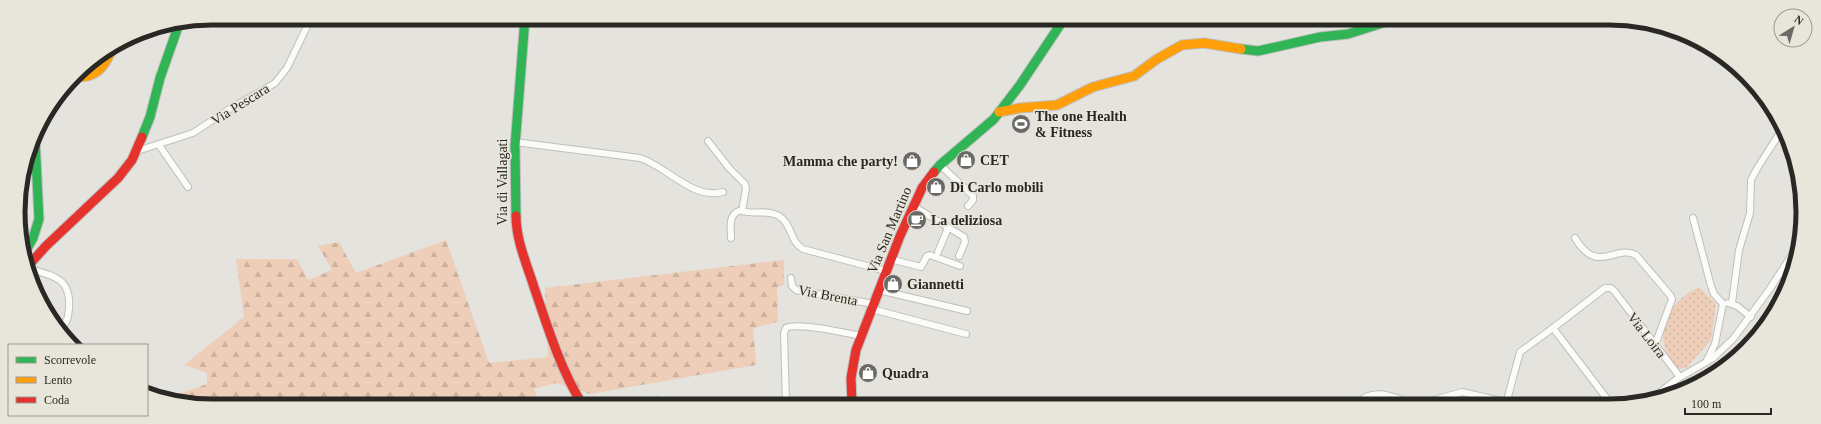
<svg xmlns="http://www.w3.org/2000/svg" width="1821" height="424" font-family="'Times New Roman',serif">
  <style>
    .forest { fill: url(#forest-firs) }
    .park { fill: url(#park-dots) }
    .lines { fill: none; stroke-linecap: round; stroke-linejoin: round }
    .street-casing { stroke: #c0bfbb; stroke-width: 8 }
    .fast-casing { stroke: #c0bfbb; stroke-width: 11 }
    .slow-casing { stroke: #c0bfbb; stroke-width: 11 }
    .jam-casing { stroke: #c0bfbb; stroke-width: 11 }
    .street { stroke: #fbfbfa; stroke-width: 6 }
    .fast { stroke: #30b455; stroke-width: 9 }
    .slow { stroke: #ff9f0a; stroke-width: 9 }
    .jam { stroke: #e5322d; stroke-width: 9 }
    .labels { text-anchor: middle; stroke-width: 3.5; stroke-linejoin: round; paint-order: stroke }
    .street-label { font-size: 14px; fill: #292824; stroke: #e8e5da }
    .poi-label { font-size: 14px; font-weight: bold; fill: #292824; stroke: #e8e5da; text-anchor: start }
    .rim { fill: none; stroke: #292824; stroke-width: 5 }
  </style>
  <defs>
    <pattern id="forest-firs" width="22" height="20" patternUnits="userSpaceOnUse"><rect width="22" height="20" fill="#eeceb8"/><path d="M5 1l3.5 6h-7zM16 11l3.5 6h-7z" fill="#ccb19e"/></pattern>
    <pattern id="park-dots" width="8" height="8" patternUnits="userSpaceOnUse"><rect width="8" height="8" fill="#eeceb8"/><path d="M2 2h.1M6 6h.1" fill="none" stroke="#ccb19e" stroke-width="1.8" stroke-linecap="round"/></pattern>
  </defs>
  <rect width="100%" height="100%" fill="#e4e3de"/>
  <!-- forest -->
  <path class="forest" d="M446,240L489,363L548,357L545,288L784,260V285L777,287L778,322L753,328L756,365L590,394L556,383L534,389L540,404H186L167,398L207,384V373L184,365L244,317L236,259H297L308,280L332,270L318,246L339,242L356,273Z"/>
  <!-- park -->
  <path class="park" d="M1699,287L1716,304L1711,340L1686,368L1678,369C1674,363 1668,357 1666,350C1656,322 1675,299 1699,287Z"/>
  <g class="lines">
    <!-- street casing -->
    <g class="street-casing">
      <g id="street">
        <path d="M708,141L729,168L745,184L746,189L742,211C755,215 767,209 779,216C792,224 790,242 803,249L886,271"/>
        <path d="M515,142L640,158C668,167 692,200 723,192"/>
        <path d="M159,145L188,187"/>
        <path d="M137,151L193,133L228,110L275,83L287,68L311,18"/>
        <path d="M940,165L973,196V200L968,206"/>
        <path d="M913,206L964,237L965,242L959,256"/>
        <path d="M1693,218L1711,286L1714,294L1723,304"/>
        <path d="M731,238C731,228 728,215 739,211"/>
        <path d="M1575,238C1598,276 1615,244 1636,255L1670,295L1672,299L1655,345"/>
        <path d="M938,252L948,228"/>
        <path d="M890,259L921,267L927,256L930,255L960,266"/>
        <path d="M27,268C53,276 71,277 69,308C68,317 68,322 61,327"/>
        <path d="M1784,268L1785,291"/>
        <path d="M791,278L792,286L796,290L874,304"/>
        <path d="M879,290L967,311"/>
        <path d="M1728,303L1737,306L1751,317"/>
        <path d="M1732,303L1739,250L1750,213L1751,180L1758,167L1781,131"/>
        <path d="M872,309L966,334"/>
        <path d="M1706,362L1715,344L1723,304"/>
        <path d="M1650,400L1677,379L1713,358L1733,339L1769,290L1799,244"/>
        <path d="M655,404L657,400"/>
        <path d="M786,404L784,333L786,328C799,322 846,333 861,336"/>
        <path d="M1357,404C1372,386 1394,397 1413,404"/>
        <path d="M1420,404L1462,392L1505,402"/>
        <path d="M1506,404L1520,352L1553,328"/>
        <path d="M1611,404L1553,328L1605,288H1611L1615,292L1680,377"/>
      </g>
    </g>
    <!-- fast casing -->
    <g class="fast-casing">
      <g id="fast">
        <path d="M1241,49L1258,51L1320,37L1348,34L1395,19"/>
        <path d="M142,137L150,117L160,78L179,24"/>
        <path d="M934,172L940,165L994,119L1020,85L1064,19"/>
        <path d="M516,216L515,146L525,18"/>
        <path d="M25,252L33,238L39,219L35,139"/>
      </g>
    </g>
    <!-- slow casing -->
    <g class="slow-casing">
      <g id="slow">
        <path d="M75,77C96,78 104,68 112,49"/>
        <path d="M999,112L1020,108L1057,105L1093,87L1134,76L1157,59L1182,45L1204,43L1241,49"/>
      </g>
    </g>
    <!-- jam casing -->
    <g class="jam-casing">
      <g id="jam">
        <path d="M516,216C516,240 527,265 534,287C548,328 560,368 582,404"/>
        <path d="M27,267L46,246L118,178L132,160L142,137"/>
        <path d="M852,404L851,378L856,350L900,236L922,188L934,172"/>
      </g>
    </g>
    <!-- street -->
    <use href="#street" class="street"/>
    <!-- fast -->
    <use href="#fast" class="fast"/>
    <!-- slow -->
    <use href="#slow" class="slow"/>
    <!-- jam -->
    <use href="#jam" class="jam"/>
  </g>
  <!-- icons -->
  <defs>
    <g id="stadium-disc" transform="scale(1)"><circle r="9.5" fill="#6a6965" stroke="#e8e5da"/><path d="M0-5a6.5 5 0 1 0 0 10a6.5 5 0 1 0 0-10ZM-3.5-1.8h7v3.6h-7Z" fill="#fff"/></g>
    <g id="shop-disc" transform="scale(1)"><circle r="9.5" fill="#6a6965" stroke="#e8e5da"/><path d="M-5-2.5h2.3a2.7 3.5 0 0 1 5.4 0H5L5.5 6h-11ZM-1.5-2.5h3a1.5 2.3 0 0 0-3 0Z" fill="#fff"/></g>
    <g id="cafe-disc" transform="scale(1)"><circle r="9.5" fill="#6a6965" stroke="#e8e5da"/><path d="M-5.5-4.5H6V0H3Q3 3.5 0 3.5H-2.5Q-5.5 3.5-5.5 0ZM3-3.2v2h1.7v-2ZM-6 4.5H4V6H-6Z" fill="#fff"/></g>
  </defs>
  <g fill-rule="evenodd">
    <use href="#stadium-disc" x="1021" y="124"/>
    <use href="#shop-disc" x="966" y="160"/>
    <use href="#shop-disc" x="912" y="161"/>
    <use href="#shop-disc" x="936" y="187"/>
    <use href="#cafe-disc" x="917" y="220"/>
    <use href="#shop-disc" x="893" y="284"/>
    <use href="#shop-disc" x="868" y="373"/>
  </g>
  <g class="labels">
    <!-- street labels -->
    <g class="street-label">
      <text transform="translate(240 104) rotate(-32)" y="5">Via Pescara</text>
      <text transform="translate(502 182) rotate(-90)" y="5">Via di Vallagati</text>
      <text transform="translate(889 230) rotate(-67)" y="5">Via San Martino</text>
      <text transform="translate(828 295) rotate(11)" y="5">Via Brenta</text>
      <text transform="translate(1647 335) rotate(52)" y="5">Via Loira</text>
    </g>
    <!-- poi labels -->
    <g class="poi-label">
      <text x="1035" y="121">The one Health<tspan x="1035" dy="16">&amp; Fitness</tspan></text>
      <text x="980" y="165">CET</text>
      <text x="898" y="166" text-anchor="end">Mamma che party!</text>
      <text x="950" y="192">Di Carlo mobili</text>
      <text x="931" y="225">La deliziosa</text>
      <text x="907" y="289">Giannetti</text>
      <text x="882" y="378">Quadra</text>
    </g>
  </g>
  <!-- crop -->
  <path d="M0 0H1821V424H0ZM212 25H1609A187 187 0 0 1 1796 212V212A187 187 0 0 1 1609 399H212A187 187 0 0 1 25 212V212A187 187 0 0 1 212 25Z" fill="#e8e5da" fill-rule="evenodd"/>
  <path class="rim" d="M212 25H1609A187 187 0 0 1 1796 212V212A187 187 0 0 1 1609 399H212A187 187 0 0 1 25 212V212A187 187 0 0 1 212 25Z"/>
  <!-- legend -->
  <rect x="8" y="344" width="140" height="72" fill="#e8e5da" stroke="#9c9991"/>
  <rect x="16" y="357" width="20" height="6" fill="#30b455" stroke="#9c9991"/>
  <text x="44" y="364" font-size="12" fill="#292824">Scorrevole</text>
  <rect x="16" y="377" width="20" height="6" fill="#ff9f0a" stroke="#9c9991"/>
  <text x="44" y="384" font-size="12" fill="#292824">Lento</text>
  <rect x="16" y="397" width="20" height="6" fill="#e5322d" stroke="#9c9991"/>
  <text x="44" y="404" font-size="12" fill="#292824">Coda</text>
  <!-- north arrow -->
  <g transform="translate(1793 28) rotate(37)"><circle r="19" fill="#e8e5da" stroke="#9c9991"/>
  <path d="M0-3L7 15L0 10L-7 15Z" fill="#6a6965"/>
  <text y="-6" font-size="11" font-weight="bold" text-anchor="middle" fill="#292824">N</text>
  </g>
  <!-- scale -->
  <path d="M1685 408v6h86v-6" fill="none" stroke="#292824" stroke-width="2"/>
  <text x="1691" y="408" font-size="12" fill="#292824" stroke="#e8e5da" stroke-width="3" paint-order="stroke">100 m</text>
</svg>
